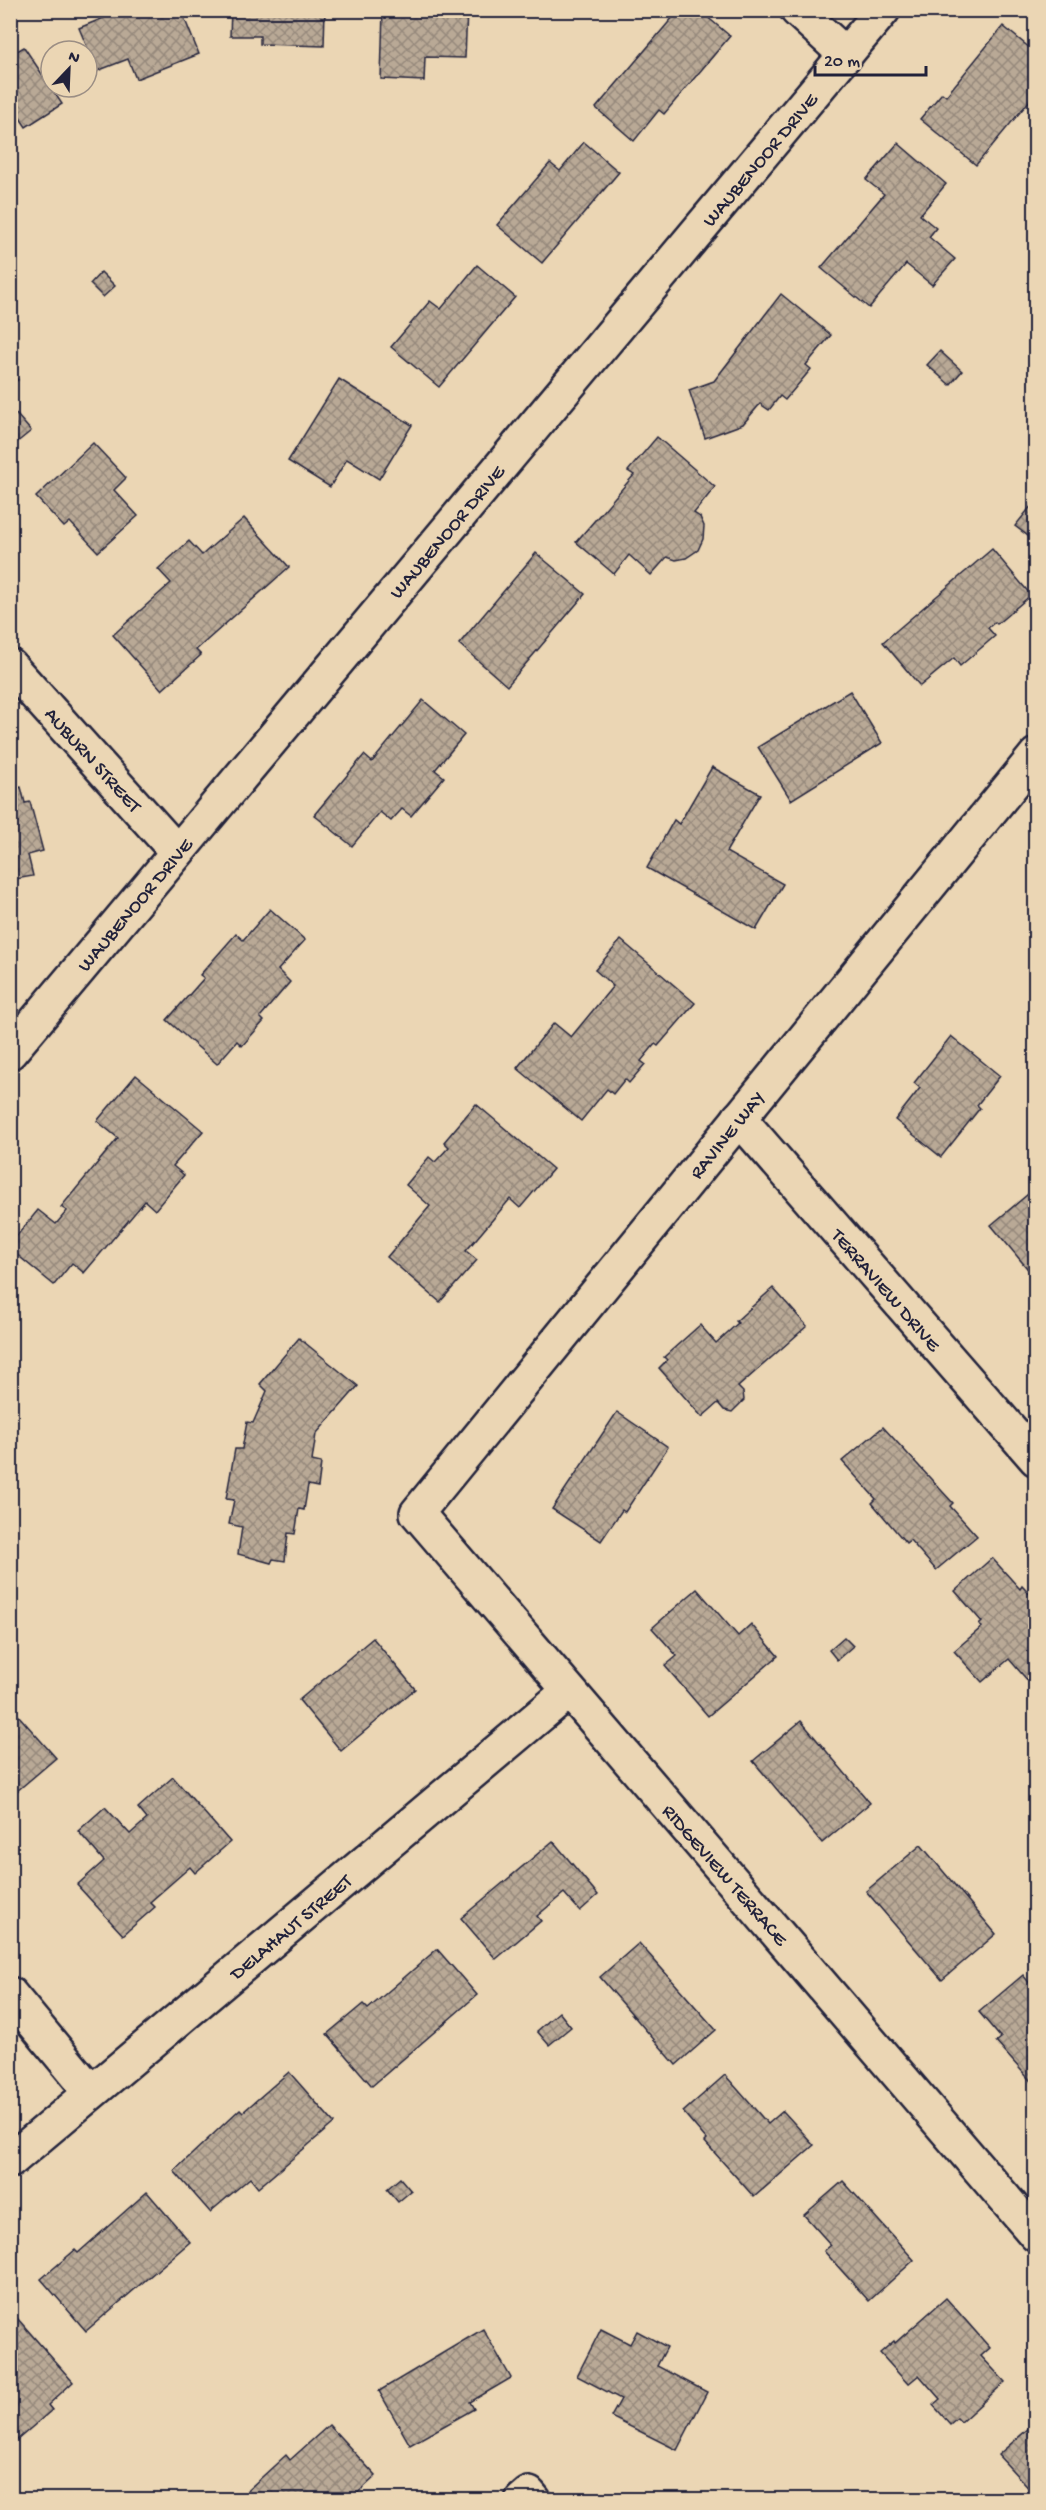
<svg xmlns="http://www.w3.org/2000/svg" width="1046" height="2510" font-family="'Gochi Hand',sans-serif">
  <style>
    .building { fill: url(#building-cross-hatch); stroke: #22223b; stroke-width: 1.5 }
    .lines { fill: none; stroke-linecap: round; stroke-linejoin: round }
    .minor-casing { stroke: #22223b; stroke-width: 38 }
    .minor { stroke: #ebd6b4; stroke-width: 33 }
    .labels { text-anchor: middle; stroke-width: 4.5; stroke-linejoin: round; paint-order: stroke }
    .street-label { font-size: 20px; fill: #22223b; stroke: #ebd6b4 }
  </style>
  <defs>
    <pattern id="building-cross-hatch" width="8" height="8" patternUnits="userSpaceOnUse" patternTransform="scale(1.5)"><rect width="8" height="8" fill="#b9a996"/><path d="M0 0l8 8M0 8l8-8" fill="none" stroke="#96897c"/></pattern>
  </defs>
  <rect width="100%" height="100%" fill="#ebd6b4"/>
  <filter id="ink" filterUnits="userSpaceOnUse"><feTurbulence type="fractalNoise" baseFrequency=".0167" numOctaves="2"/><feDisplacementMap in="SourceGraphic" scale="12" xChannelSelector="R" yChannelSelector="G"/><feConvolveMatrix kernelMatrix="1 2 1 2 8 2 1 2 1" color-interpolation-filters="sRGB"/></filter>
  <g filter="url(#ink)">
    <!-- building -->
    <g class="building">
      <path d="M123,10H181L199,54L136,79L128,59L97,71L79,28Z"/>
      <path d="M231,10H325L324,46L260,44V36H230Z"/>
      <path d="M383,10H467L465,58L425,57L424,81L381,79Z"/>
      <path d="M679,10H699L730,36L664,114L659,110L634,141L596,108Z"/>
      <path d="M1003,26L1036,53V93L976,165L920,119L942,93L946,96Z"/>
      <path d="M24,47L62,104L26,127L20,118L10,124V55Z"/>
      <path d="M584,142L619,172L542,263L497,225L550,163L560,171Z"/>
      <path d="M898,143L946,184L920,215L936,228L929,237L955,259L932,285L906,264L869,308L821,268L884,194L866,180Z"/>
      <path d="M477,265L515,297L439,387L391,347L430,301L441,309Z"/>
      <path d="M101,272L115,286L103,297L90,284Z"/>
      <path d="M781,294L831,335L806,365L811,369L785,400L780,396L769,410L760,404L743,424L705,438L689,390L714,381Z"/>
      <path d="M940,351L962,371L950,385L927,365Z"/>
      <path d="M10,371L18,380L10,386Z"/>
      <path d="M339,379L412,425L379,479L347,459L330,487L288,461Z"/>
      <path d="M10,407L31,431L10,448Z"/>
      <path d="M657,437L715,487L694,513L700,517L704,526L703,539L698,550L686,558L676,560L667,557L651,575L629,555L614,574L576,542L634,475L628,471Z"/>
      <path d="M93,443L126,478L114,490L138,516L98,552L70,522L64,527L36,497Z"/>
      <path d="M1036,500V542L1015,526Z"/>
      <path d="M244,518L289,567L196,650L201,655L162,690L113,635L171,583L158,569L189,541L202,555Z"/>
      <path d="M992,549L1031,595L997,624L995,622L988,628L995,636L960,666L954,658L920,686L883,642Z"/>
      <path d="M536,553L585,594L507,686L459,644Z"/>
      <path d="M850,691L882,743L791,800L758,747Z"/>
      <path d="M423,700L464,735L435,770L444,777L411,816L402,809L391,821L380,812L352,846L314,815L364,755L372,762Z"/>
      <path d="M712,767L760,794L726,852L783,884L756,930L647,868L674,820L679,824Z"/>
      <path d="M21,787L25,803L30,802L43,851L28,855L33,876L16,879L14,873L10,874V789Z"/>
      <path d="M270,909L305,940L278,970L290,982L260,1017L264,1021L242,1046L237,1041L217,1064L167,1020L204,978L200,975L236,934L243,940Z"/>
      <path d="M621,940L695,1003L658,1046L655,1044L641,1061L645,1064L629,1083L625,1079L613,1094L607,1089L581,1121L517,1068L554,1023L571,1037L613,986L595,970Z"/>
      <path d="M951,1036L1000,1076L977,1105L980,1108L941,1157L895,1120L920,1088L914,1083Z"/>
      <path d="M136,1075L203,1131L173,1166L184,1175L155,1210L145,1201L84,1273L72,1263L54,1285L10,1249V1244L38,1210L56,1224L67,1211L61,1207L118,1138L97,1121Z"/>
      <path d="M476,1104L553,1169L520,1208L510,1199L466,1251L477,1260L440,1302L387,1257L430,1206L406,1185L429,1157L435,1162L449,1147L444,1142Z"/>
      <path d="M1033,1190L1036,1193V1272L1032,1274L991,1225Z"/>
      <path d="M773,1288L807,1326L738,1387L743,1392L744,1400L732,1412L724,1410L718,1403L702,1417L659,1368L667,1360L664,1357L700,1325L716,1343L738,1323L736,1321Z"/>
      <path d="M299,1338L358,1386L316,1434L312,1461L321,1463L318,1487L308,1485L304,1510L299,1509L295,1534L288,1533L285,1561L273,1559L271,1563L238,1554L242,1527L229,1524L234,1500L226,1499L235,1449H242L247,1422L253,1423L267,1391L260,1384Z"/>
      <path d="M617,1412L668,1447L625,1512L622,1510L601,1541L552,1509Z"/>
      <path d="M883,1427L953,1503L950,1506L977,1536L936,1570L910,1540L906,1543L872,1503L876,1499L842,1461Z"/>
      <path d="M992,1558L1020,1589L1022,1586L1036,1601V1677L1029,1682L1009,1659L982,1682L954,1651L982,1627L979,1625L982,1622L955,1591Z"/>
      <path d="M697,1589L738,1636L751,1624L778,1656L708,1716L665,1666L677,1656L652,1628Z"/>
      <path d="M844,1637L853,1646L837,1660L829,1650Z"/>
      <path d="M373,1638L415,1689L341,1751L299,1700Z"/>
      <path d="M10,1706L56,1758L10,1797Z"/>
      <path d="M801,1721L870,1803L822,1843L753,1761Z"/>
      <path d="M173,1777L230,1842L195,1873L190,1867L150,1902L155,1907L123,1935L77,1885L104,1861L78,1831L105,1807L130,1834L147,1819L138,1808Z"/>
      <path d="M553,1841L598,1895L580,1911L564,1893L537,1916L541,1921L496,1959L461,1918Z"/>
      <path d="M921,1845L996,1934L942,1980L866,1891Z"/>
      <path d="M639,1943L716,2030L676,2065L600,1977Z"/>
      <path d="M437,1949L477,1995L372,2086L327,2034L363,2004L368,2009Z"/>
      <path d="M1023,1975L1031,1985L1036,1981V2087L996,2042L1001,2038L979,2012Z"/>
      <path d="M559,2012L571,2027L549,2045L537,2031Z"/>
      <path d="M289,2072L334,2123L258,2188L250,2178L210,2212L174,2171L240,2109L243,2112Z"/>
      <path d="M725,2075L768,2124L783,2111L814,2145L754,2197L705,2142L707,2140L683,2112Z"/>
      <path d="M400,2178L411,2191L398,2202L387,2189Z"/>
      <path d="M843,2181L914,2260L869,2301L824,2251L831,2245L804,2215Z"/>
      <path d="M147,2192L190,2242L86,2331L41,2279L75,2250L78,2253Z"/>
      <path d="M946,2298L990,2348L981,2356L1005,2382L961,2422L957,2418L950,2424L933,2405L940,2399L919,2375L908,2384L880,2353L894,2341L895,2343Z"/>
      <path d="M10,2310L73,2382L48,2405L52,2410L10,2446Z"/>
      <path d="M483,2329L511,2378L470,2402L474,2409L410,2445L379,2391Z"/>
      <path d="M601,2329L630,2344L637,2331L667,2347L657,2366L707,2392L677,2450L611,2417L621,2399L577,2376Z"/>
      <path d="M1036,2422V2496L998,2455Z"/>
      <path d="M329,2425L376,2476L350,2500H237L286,2455L290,2460Z"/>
    </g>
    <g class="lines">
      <!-- minor casing -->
      <g class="minor-casing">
        <g id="minor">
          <path d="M797,10L846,55"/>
          <path d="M10,666L177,852"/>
          <path d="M1036,755L417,1513L1036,2235"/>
          <path d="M10,1052L883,10"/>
          <path d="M739,1118L1036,1459"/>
          <path d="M10,1994L91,2092"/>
          <path d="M10,2161L569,1691"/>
          <path d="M522,2500L529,2494L534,2500"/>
        </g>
      </g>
      <!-- minor -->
      <use href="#minor" class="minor"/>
    </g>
  </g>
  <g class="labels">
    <!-- street labels -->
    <g class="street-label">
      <text transform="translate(759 159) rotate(-50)" y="7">WAUBENOOR DRIVE</text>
      <text transform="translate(446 531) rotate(-50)" y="7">WAUBENOOR DRIVE</text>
      <text transform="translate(94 759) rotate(48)" y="7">AUBURN STREET</text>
      <text transform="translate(134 904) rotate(-50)" y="7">WAUBENOOR DRIVE</text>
      <text transform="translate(726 1134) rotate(-51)" y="7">RAVINE WAY</text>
      <text transform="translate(887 1289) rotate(49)" y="7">TERRAVIEW DRIVE</text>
      <text transform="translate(726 1874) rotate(49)" y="7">RIDGEVIEW TERRACE</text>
      <text transform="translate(290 1926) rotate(-40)" y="7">DELAHAUT STREET</text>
    </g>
  </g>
  <!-- margin -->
  <rect width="1046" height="2510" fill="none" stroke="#ebd6b4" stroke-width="36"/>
  <rect x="18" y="18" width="1010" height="2474" fill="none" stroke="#22223b" stroke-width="2" filter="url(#ink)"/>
  <!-- north arrow -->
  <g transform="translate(69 69) rotate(23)"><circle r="28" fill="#ebd6b4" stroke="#9b8e84" stroke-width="1.5"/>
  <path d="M0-4.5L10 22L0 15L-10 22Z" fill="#22223b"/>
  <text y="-9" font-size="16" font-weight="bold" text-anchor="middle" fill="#22223b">N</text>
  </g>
  <!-- scale -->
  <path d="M815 66v9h111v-9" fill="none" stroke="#22223b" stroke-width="3"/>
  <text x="824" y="66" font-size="18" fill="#22223b" stroke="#ebd6b4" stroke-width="4.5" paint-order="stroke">20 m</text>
</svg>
